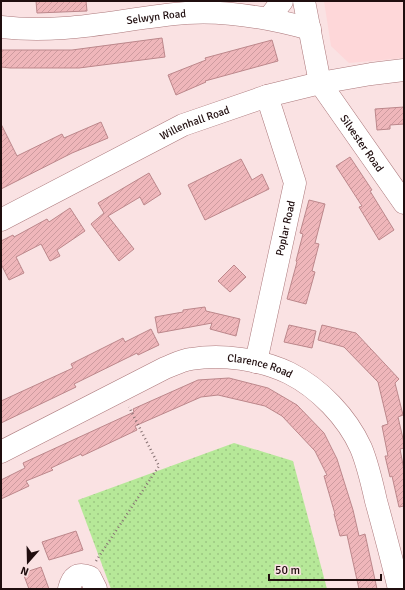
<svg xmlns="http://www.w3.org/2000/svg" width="405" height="590" font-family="Signika,sans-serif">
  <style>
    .built { fill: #fed7d9 }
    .park { fill: url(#park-dots) }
    .building { fill: url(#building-hatch); stroke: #bc878b }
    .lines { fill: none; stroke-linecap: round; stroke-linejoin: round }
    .minor-casing { stroke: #ac797c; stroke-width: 23 }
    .major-casing { stroke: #ac797c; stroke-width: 23 }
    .path { stroke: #867172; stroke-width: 2.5; stroke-dasharray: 1 3; stroke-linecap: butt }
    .minor { stroke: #fff; stroke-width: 22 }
    .major { stroke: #fff; stroke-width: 22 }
    .labels { text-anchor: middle; stroke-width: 4; stroke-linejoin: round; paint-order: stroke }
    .street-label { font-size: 11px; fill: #200e0f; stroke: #fae2e3 }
  </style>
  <defs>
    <pattern id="park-dots" width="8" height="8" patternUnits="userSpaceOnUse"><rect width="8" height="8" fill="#b6e898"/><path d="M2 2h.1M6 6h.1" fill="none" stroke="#9cc682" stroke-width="1.8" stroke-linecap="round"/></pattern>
    <pattern id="building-hatch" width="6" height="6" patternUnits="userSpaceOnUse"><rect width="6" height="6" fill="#efb6ba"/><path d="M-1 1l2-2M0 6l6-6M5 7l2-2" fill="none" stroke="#cd9b9f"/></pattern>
  </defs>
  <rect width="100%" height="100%" fill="#fae2e3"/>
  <!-- built -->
  <path class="built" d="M324,1H404V58L349,63L331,46Z"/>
  <!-- park -->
  <path class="park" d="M234,443L293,461L327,589H111L78,500Z"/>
  <!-- building -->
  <g class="building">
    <path d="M36,1H86L87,11L37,13Z"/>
    <path d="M162,38L165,57L79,68H10L1,67V50H72Z"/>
    <path d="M272,40L278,61L205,81L206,82L176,95L168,75L206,60L205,58Z"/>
    <path d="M404,107V124L390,125V129L377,130L375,109Z"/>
    <path d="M101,122L108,138L72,153L1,189V124L17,156L62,134L64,138Z"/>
    <path d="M350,157L372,190L370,191L394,230L379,240L359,207L362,206L336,166Z"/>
    <path d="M241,159L252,180L262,174L269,189L205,220L188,185Z"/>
    <path d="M149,173L161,194L144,205L140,197L108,216L134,249L119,261L91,224L104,213L98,203Z"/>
    <path d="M309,200L325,204L315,243L319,244L312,271L315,272L306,304L287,299L297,262L296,261L303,234L300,233Z"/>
    <path d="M70,208L85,231L57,250L60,256L50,261L41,244L16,257L24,273L9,280L1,264V241L13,235L14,237L47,219L49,222Z"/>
    <path d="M234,265L246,277L230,292L218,281Z"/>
    <path d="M205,307L206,311L240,319L236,336L210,329L212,323L158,333L155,317L183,312V310Z"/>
    <path d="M289,325L316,331L312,348L284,342Z"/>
    <path d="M322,325L356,333L399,379L395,383L403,415L398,417L404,443V448L400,449L404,470V506L399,507L392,476L390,477L385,456H388L382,426L388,424L378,382L344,347L318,340Z"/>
    <path d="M151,329L159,345L138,355L137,353L74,384L76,387L1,423V401L73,368L71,364L123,338L125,342Z"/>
    <path d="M229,378L268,388L297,405L324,433L337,459L353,510L359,536L365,534L377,589H359L347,535L340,536L334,514H335L324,476L327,475L315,451L282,416L265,406L218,395L201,397L135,426L137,430L82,456L81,454L51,468L53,470L26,481L29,486L1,499V480L25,468L23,463L134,412L133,409L198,380Z"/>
    <path d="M76,531L83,550L49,560L42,542Z"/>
    <path d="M41,567L49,589H29L23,573Z"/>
  </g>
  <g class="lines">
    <!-- minor casing -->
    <g class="minor-casing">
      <g id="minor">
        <path id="s1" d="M304,1L320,83L404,203"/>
        <path d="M269,18L282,1"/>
        <path id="s2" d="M1,27C66,35 123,18 186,13C228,10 270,18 310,29"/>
        <path id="s3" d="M256,362L295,183L267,96"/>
        <path id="s4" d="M1,452L165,368C173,365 182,360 191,359C222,354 260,359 289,373C319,388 347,417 361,448C368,465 372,483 376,501C384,530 392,560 399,589"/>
        <path d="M69,589C72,577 77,572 90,577L96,589"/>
      </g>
    </g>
    <!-- major casing -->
    <g class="major-casing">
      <g id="major">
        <path id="s5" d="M1,220L183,125L267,96L320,83L371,74L404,70"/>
      </g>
    </g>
    <!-- path -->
    <path class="path" d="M96,561L159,466L129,407"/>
    <!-- minor -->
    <use href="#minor" class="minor"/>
    <!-- major -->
    <use href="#major" class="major"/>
  </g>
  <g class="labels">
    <!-- street labels -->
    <g class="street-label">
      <text dy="4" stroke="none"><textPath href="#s2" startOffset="156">Selwyn Road</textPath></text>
      <text dy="4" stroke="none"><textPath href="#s5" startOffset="217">Willenhall Road</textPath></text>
      <text dy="4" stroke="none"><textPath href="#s1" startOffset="157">Silvester Road</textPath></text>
      <text dy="4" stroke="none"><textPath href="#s3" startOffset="137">Poplar Road</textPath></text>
      <text dy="4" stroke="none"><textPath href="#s4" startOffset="282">Clarence Road</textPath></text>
    </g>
  </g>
  <!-- border -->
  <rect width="405" height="590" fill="none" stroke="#200e0f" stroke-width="4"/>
  <!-- north arrow -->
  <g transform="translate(28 562) rotate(200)" stroke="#fae2e3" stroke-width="3" paint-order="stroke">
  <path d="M0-3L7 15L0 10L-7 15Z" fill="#200e0f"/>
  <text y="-6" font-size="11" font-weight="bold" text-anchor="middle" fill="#200e0f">N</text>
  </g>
  <!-- scale -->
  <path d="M269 574v6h112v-6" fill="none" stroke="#200e0f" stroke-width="2"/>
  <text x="275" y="574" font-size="12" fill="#200e0f" stroke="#fae2e3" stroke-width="3" paint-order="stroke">50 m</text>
</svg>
